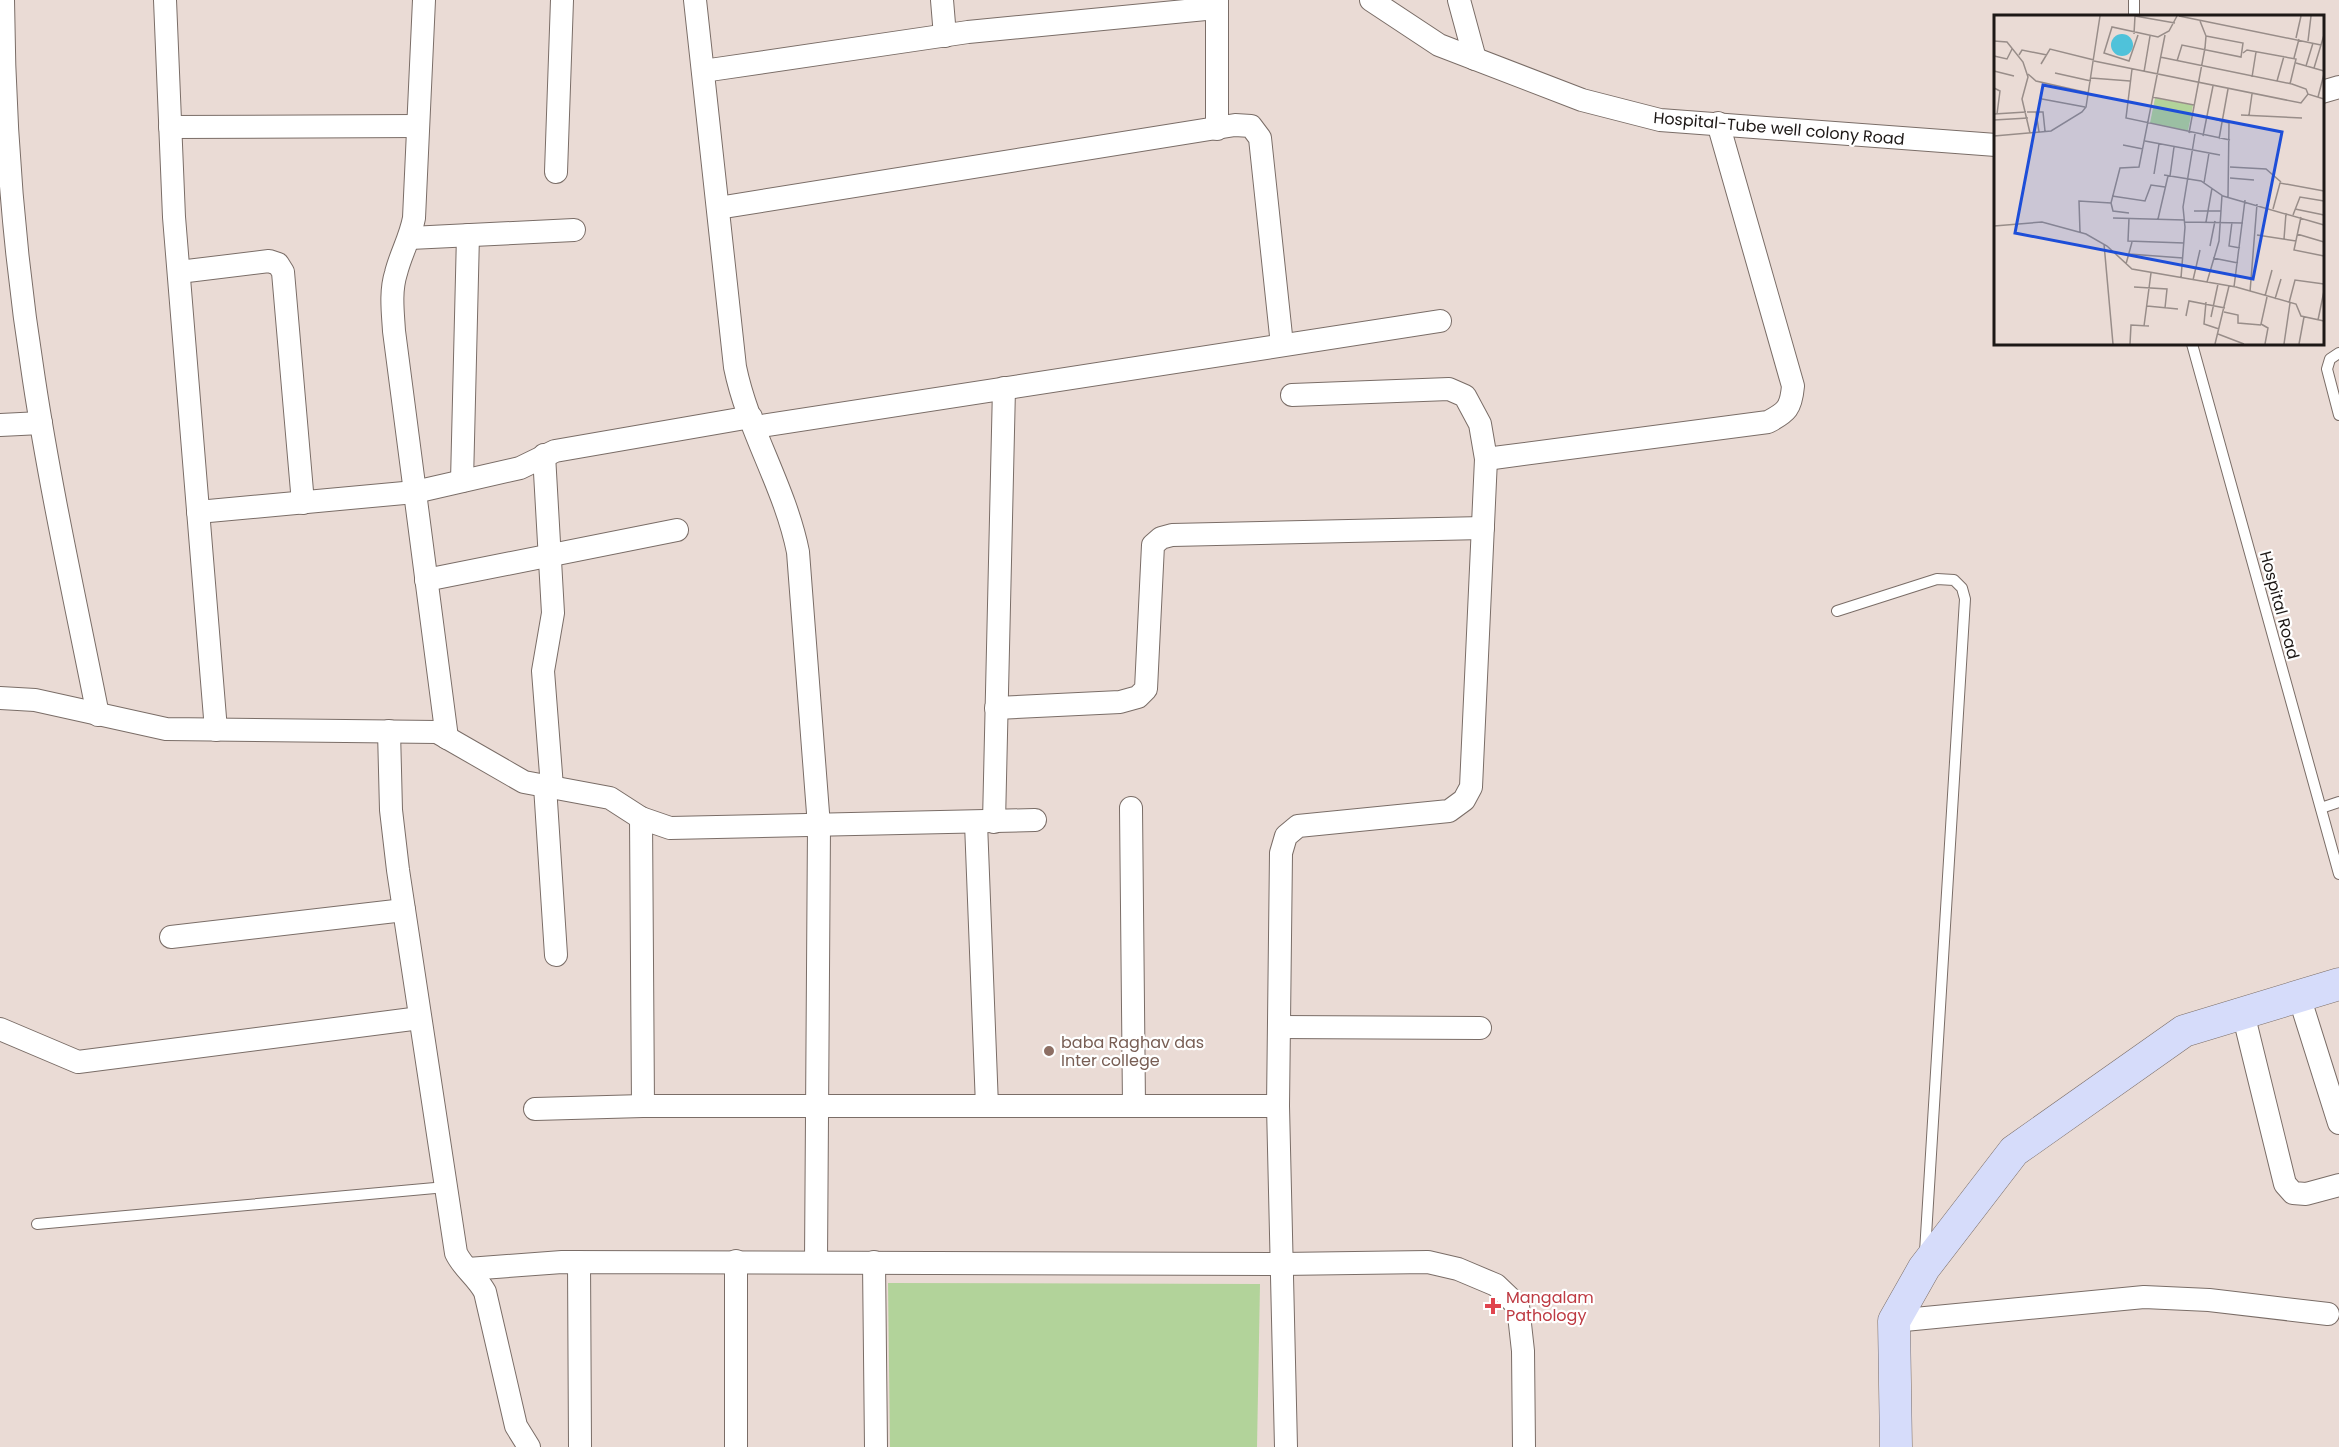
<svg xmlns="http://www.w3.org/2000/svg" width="2339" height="1447" font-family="Poppins,sans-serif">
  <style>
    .green { fill: #b2d39a }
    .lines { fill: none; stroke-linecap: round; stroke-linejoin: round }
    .lane-casing { stroke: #7a6d67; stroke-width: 12 }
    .street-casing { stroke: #7a6d67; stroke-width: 24 }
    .secondary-casing { stroke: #7a6d67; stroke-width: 33 }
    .lane { stroke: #fff; stroke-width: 10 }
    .street { stroke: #fff; stroke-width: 22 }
    .secondary { stroke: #d6dcfa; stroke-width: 32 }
    .education-dot { fill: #8d6e63; stroke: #fff; stroke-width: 2 }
    .health-dot { fill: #e0444e; stroke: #fff; stroke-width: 2 }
    .labels { text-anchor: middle; stroke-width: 4.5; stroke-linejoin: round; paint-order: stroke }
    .street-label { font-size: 16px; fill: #1d1816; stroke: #fff }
    .education-label { font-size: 16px; fill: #785e54; stroke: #fff; text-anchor: start }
    .health-label { font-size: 16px; fill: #be3a42; stroke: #fff; text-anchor: start }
    .inset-road { fill: none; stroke: #988d89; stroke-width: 1.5 }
    .view { fill: #1d4ed8; fill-opacity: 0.15; stroke: #1d4ed8; stroke-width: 3 }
    .inset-edge { fill: none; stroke: #1d1816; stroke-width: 3 }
  </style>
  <rect width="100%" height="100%" fill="#eadbd5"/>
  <!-- green -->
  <path class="green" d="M888,1283L1260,1284L1257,1447H890Z"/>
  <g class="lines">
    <!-- lane casing -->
    <g class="lane-casing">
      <g id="lane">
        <path d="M2134,0V16"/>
        <path d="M2192,344L2339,874"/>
        <path d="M2339,353L2330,359L2327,369L2339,415"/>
        <path d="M1837,611L1937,579L1954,580L1962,588L1965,599L1925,1252"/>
        <path d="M2321,808L2339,802"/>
        <path d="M37,1224L446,1187"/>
      </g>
    </g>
    <!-- street casing -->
    <g class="street-casing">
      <g id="street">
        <path d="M3,0C4,128 14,254 34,380C51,492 76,604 98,715"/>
        <path d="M165,0L174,217L216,730"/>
        <path d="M424,0L414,218C410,239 401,253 396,273C390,292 393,313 394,331L447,738"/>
        <path d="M695,0L735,367C748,431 785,487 798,552L819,826L816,1261"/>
        <path d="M942,0L945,36"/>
        <path d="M1371,0L1439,45L1582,100L1660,120L1996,145"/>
        <path d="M1459,0L1475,59"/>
        <path d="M703,71L968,32L1216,8"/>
        <path d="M2322,92L2339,87"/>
        <path d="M170,127L418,126"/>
        <path d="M1217,129V0"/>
        <path d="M556,172L562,0"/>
        <path d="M718,208L1235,125L1251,126L1260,138L1282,345"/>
        <path d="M410,238L574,230"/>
        <path d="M179,272L269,261L278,264L283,272L303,503"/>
        <path d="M0,425L41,423"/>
        <path d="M755,427L1440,321"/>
        <path d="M544,455L553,613L543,671L552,787"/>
        <path d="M1486,459L1768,422C1787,412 1791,408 1793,386L1718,123"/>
        <path d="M462,481L468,235"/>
        <path d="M198,512L415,492L520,468L555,451L751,417"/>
        <path d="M426,580L677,530"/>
        <path d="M0,698L35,700L166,729L437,732L524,782L610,798L641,818L670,828L1035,820"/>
        <path d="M996,708L1120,702L1138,697L1146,689L1153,545L1161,538L1172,535L1483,528"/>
        <path d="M389,731L391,810L398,870L456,1253C463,1268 477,1277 485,1292L516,1426L529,1447"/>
        <path d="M545,786L556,955"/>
        <path d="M1131,808L1134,1105"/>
        <path d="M641,818L643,1106"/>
        <path d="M994,822L1004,388"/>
        <path d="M976,823L987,1106"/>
        <path d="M171,937L404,910"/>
        <path d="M2299,996L2339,1123"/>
        <path d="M2243,1013L2285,1184L2293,1193L2306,1194L2339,1185"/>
        <path d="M1279,1027L1480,1028"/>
        <path d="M0,1029L78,1062L420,1018"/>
        <path d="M535,1109L643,1106H1278"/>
        <path d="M579,1262L580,1447"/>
        <path d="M874,1262L876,1447"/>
        <path d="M468,1269L562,1262L1281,1264L1428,1262L1458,1269L1496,1285L1518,1306L1523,1351L1524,1447"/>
        <path d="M1894,1321L2144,1297L2209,1300L2328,1314"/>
        <path d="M736,1447V1261"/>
        <path d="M1286,1447L1278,1106L1281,853L1286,836L1298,826L1449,811L1464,800L1471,787L1486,459L1480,424L1465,396L1449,389L1292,395"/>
      </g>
    </g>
    <!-- secondary casing -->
    <g class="secondary-casing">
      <path id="secondary" d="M1896,1447L1894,1321L1924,1268L2014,1151L2184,1031L2339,984"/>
    </g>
    <!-- lane -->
    <use href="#lane" class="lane"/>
    <!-- street -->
    <use href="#street" class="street"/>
    <!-- secondary -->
    <use href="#secondary" class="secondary"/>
  </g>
  <!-- markers -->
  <circle class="education-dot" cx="1049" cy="1051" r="6"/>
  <path class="health-dot" d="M1490 1297h6v6h6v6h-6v6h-6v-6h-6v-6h6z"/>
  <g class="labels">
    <!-- street labels -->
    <g class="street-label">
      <text transform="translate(1779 128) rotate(5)" y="6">Hospital-Tube well colony Road</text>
      <text transform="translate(2280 605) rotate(75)" y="6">Hospital Road</text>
    </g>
    <!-- education labels -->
    <g class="education-label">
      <text x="1061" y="1048">baba Raghav das<tspan x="1061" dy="18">Inter college</tspan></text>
    </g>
    <!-- health labels -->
    <g class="health-label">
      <text x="1506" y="1303">Mangalam<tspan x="1506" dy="18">Pathology</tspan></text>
    </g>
  </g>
  <!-- overview -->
  <g transform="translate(1994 15)">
    <rect width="330" height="330" fill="#eadbd5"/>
    <path d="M161,83L199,90L194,116L156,108Z" fill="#b2d39a"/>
    <path d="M117 30a11 11 0 1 1 22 0a11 11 0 1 1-22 0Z" fill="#4fc2da"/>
    <path class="inset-road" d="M141,1L181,8M185,1L327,30M140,19L141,1M144,20L135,46L110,38L118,12L164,22L175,16L183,1M302,23L307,1M0,26L13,27L29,47L34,62L28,84L36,118M314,26L317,1M249,38L253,35L302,44L296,69M25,40L28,35L53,40M0,41L13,44L18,34M166,42L298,69L312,74L314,79M300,43L305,24M100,46L307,88L314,79L330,84M183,46L188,30L247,42L249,28L212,21M302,48L330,56M47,49L56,34L100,45M312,51L319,28M320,53L330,20M138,54L132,103L236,125M0,56L20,61M150,57L156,21M61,58L97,66M34,59L42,66L95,78M258,62L262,37M97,63L136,66M283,66L290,41M0,73L6,76L3,99M158,82L200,90M324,82L330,59M48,84L91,92M33,97H49L51,116M42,97L45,117M0,99L32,97M247,100L308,103M255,100L258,79M213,102L235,108L234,182M0,105L34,103M195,118L211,33L212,21L206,6M0,121L57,116L88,97L92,92L106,1M209,121L219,71M225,124L234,74M151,126L226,140M129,130L149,134M236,152L272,154L287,167M160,159L165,129M170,160L207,166L229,181L330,210M176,161L180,132M236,163L260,165M210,168L215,138M118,181L151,186L157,170L171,172M279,194L286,168L330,176M301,194L330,200M200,196H227M135,198L119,196L117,188L126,153L145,152L171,20M299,200L306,182L330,186M307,202L300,235L330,241M119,203L190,205M135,203L134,226L190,228M164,204L174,161M191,207L249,208M212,207L218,173M238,207L235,231L246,233M0,211L48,207L92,219L113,231L138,254L242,272L302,289L307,301L330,306M86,217L85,186L117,188M303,219L330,227M263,220L302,226M290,224L292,198M110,229L119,329M216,231L221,206M135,239L189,243M219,243L244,248M132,249L138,227M187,263L191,212L189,192L201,119M199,265L206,235M213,267L225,226L228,180M140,272L173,274L171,293M240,272L251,185M256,277L263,189M271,281L278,255M281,284L287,264M212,287L210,309L225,314M295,288L301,265L330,269M153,291L184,294M230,297L244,300V308L267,310M192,301L195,286L231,293M217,302L224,269M324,305L330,276M150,311L157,258M224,319L250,329M136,329L137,310L155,311M221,329L235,271M271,329L274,313L267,309L273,282M290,329L296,288M305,329L310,302"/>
    <path class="view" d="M49,70L288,117L259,264L21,218Z"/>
    <rect width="330" height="330" class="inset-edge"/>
  </g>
</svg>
